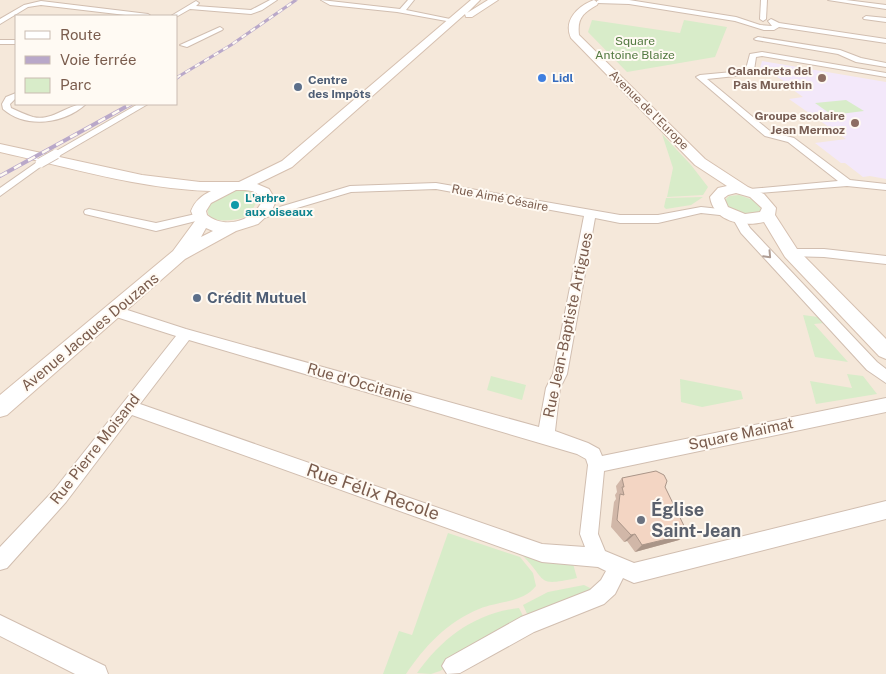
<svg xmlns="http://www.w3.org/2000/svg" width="886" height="674" font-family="'Public Sans',sans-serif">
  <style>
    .residential { fill: #f5e8da; fill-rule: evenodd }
    .education { fill: #f3e8fa }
    .green { fill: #d8ecc9 }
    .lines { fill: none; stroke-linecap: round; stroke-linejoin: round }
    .street-casing { stroke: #d1beb0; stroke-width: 2 }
    .secondary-casing { stroke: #d6c0b0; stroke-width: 2 }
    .street { fill: #fff; fill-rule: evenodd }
    .secondary { fill: #fff; fill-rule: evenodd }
    .rail-far1-casing { stroke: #b9a8c9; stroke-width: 3 }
    .rail-casing { stroke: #b9a8c9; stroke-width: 4 }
    .rail-far1 { stroke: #fffaf3; stroke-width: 2; stroke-dasharray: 5.5; stroke-linecap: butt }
    .rail { stroke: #fffaf3; stroke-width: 2.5; stroke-dasharray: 8; stroke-linecap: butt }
    .street-bridge-casing { stroke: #d1beb0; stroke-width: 11; stroke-linecap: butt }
    .street-bridge { stroke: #fff; stroke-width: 9 }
    .wall { fill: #d1b7a8 }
    .shaded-wall { fill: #aa9588 }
    .building { fill: #f3d5c3; stroke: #aa9588 }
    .oneway { stroke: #af9d94 }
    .shop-dot { fill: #3f7fe0; stroke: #fffaf3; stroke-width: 2 }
    .education-dot { fill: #8d6e63; stroke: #fffaf3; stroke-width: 2 }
    .service-dot { fill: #5c6f8a; stroke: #fffaf3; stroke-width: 2 }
    .culture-dot { fill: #0f9aa8; stroke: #fffaf3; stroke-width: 2 }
    .worship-dot { fill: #6b7280; stroke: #fffaf3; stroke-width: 2 }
    .labels { text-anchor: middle; stroke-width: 4; stroke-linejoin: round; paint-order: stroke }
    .far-park-label { font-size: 12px; fill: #537a41; stroke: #fffaf3 }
    .far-education-label { font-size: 12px; font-weight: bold; fill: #785e54; stroke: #fffaf3; text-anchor: end }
    .far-shop-label { font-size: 12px; font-weight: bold; fill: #366cbe; stroke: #fffaf3; text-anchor: start }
    .far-service-label { font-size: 12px; font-weight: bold; fill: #4e5e75; stroke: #fffaf3; text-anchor: start }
    .far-street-label { font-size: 12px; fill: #7a5c4d; stroke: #fffaf3 }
    .far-culture-label { font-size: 12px; font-weight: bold; fill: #0d838f; stroke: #fffaf3; text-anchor: start }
    .service-label { font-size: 15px; font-weight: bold; fill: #4e5e75; stroke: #fffaf3; text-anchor: start }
    .street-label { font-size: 15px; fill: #7a5c4d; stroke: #fffaf3 }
    .near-street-label { font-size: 18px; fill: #7a5c4d; stroke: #fffaf3 }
    .near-worship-label { font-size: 18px; font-weight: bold; fill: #5b616d; stroke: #fffaf3; text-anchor: start }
  </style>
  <rect width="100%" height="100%" fill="#fdf6ec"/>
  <!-- residential -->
  <path class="residential" d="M0,0H886V674H0ZM16,16H176V104H16Z"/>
  <!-- education -->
  <path class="education" d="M762,61L886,82V179L870,176L863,177L845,163H841L815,143L846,139L789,99L803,97L782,82L784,81L770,73L758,75Z"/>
  <!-- green -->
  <g class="green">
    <path d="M592,20L680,33L684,20L727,27L715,57L627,72L588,32Z"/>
    <path d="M846,100L864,111L832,115L815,103Z"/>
    <path d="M662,134L691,165L708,187L703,195L667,197L673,168Z"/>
    <path d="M239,190C249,191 257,192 260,202L256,203L249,216C237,221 196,227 211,202L233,191Z"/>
    <path d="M739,195L756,201L762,211L753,217L730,211L724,201L729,196Z"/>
    <path d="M703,197L691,205L666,209L664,207L666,198Z"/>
    <path d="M803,315L818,317L824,323L814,324L848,362L815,357Z"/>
    <path d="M847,374L863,376L877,394L816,404L810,381L852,388Z"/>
    <path d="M491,376L526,385L522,400L487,390Z"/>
    <path d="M680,379L741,391L743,399L702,407L681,402Z"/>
    <path d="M448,533L520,557L533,573L536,586C523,603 497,601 479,609C447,622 425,646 406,674H383L399,631L412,635Z"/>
    <path d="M521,554L542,560H572L577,578C534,587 549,581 521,554Z"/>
    <path d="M584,585L592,589L529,618L523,605L548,592Z"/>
    <path d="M519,608L525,620L440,671L431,674L417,673C442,638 475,613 519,608Z"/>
  </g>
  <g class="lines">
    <!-- street casing -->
    <g class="street-casing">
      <g id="street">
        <path d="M270,0H277L262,10L251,14L190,9L176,17L171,16L196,1L199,3L196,6L251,10Z"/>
        <path d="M321,0L400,9L408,0H414L406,10L455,20L452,22L397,12L330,5Z"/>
        <path d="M599,0H629L736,17L760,25L772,26L768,21L771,19L779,23L886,39V43L779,27L774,30H764L735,21L629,4L597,3V1Z"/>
        <path d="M761,0H767L766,19L763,21L760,19Z"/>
        <path d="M828,0H846L886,5V9Z"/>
        <path d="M41,1L148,14L151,16H134L41,5L28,7L0,24V19L24,5Z"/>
        <path d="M866,16L886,18V22L864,19L863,18Z"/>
        <path d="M220,27L223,29L222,30L187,47L180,45Z"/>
        <path d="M758,37L840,50L861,58L886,63V67L856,62L838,54L756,40L754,39Z"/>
        <rect x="0" y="40" width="16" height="4"/>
        <path d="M762,52L886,73V77L762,56L756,57L754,70L745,75L707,79L771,132L794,138L850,180L886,184V190L847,186L746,194L745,192L750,189L838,181L788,142L765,136L696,77L700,75L743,71L746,69L750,54Z"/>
        <path d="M16,93V98L10,104L11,108C18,111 26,115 33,117C53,122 68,103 86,104C64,124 26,129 3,109L2,104L6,97Z"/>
        <path d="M138,104H148L59,156L56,157L51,154Z"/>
        <path d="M40,160L45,163L43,165L0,196V188Z"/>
        <path d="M436,183L620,215H658L701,207L729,210L734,213L729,216L701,213L658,223H620L595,218L567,374L560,388L555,431L588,443L599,449L602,456L886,398V412L604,471L598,534L605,551L634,563L886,501V519L634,583L623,578L615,594L604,604L534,632L460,673L447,674L442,666L446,659L521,617L590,590L601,580L606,571L598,567L542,562L132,415L66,502L7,568L0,570V547L54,490L176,336L110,315L108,311L110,307L115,306L186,329L539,427L546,388L553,374L584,216L436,189L351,192L260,219L254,216L256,214L350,186ZM189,340L577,454L586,459L588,465L580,534L585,547L542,544L140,404Z"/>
        <path d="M89,209L156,223L200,213L206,217L204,219L156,231L85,214L84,212L85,210Z"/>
        <path d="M738,213L742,215L750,228L877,362L886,369V383L867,370L741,233L732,217Z"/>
        <path d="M791,249H824L886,256V264L824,257L787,256L785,253L787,250Z"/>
        <path d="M0,615L105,666L108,674H75L0,636Z"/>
      </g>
    </g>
    <!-- secondary casing -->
    <g class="secondary-casing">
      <g id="secondary">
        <path d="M471,0H480L467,13L488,0H498L472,17H466L465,14L292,167L257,184L269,189L276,201L271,212L258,224L236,231L185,259L7,415L0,417V395L173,251L195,221L191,211C195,201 201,196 211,191C139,189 69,167 0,152V144L142,175L200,182H239L282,161ZM236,190C247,190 258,189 262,201C253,222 224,229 207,215L206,211L211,203ZM206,228L213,231L201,237Z"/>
        <path d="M594,0L598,3L597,5C583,13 577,18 579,35L705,159L748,187L764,194L776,208L775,215L797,249L886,339V359L879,356L785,257L764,222C743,227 714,222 710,197L718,188L727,186L695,165L571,38C563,20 578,6 594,0ZM736,193L750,197L762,208L760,212L745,214L728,207L724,198L728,195Z"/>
      </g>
    </g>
    <!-- street -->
    <use href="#street" class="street"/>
    <!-- secondary -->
    <use href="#secondary" class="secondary"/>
    <!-- rail-far1 casing -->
    <g class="rail-far1-casing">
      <path id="rail-far1" d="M176,78L231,45L296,0"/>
    </g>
    <!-- rail casing -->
    <g class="rail-casing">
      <g id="rail">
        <path d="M176,78L178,77"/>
        <path d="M0,176L131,104"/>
      </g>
    </g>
    <!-- rail-far1 -->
    <use href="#rail-far1" class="rail-far1"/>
    <!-- rail -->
    <use href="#rail" class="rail"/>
    <!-- street-bridge casing -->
    <g class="street-bridge-casing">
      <path id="street-bridge" d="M40,163L56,154"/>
    </g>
    <!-- street-bridge -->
    <use href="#street-bridge" class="street-bridge"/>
  </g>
  <!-- wall -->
  <path class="wall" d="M622,478L665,487L679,540L635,552L627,541L624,542L611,527L614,502L616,499L615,495L617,492L616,486Z"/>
  <!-- shaded-wall -->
  <g class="shaded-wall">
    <path d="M635,534L627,541L624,542L631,535Z"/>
    <path d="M688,534L679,540L635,552L642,545Z"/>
  </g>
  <!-- building -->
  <path class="building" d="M656,471L664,475L667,481L665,487L688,534L642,545L635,534L631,535L617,520L620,494L624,495L622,487H624L622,478Z"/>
  <!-- one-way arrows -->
  <defs><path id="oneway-chevron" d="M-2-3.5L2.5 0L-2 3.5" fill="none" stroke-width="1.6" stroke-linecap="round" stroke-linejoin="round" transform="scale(1.25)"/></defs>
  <use class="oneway" href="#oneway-chevron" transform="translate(768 255) rotate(47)"/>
  <!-- markers -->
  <circle class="shop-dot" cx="542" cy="78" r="5"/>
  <g class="education-dot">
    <circle cx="822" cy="78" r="5"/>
    <circle cx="855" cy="123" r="5"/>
  </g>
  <g class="service-dot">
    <circle cx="298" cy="87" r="5"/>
    <circle cx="197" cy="298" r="5"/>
  </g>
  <circle class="culture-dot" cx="235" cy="205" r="5"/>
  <circle class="worship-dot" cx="641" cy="520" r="5"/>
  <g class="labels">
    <!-- far-park labels -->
    <g class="far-park-label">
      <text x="635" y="45">Square<tspan x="635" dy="14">Antoine Blaize</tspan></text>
    </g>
    <!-- far-education labels -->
    <g class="far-education-label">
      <text x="812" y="75">Calandreta del<tspan x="812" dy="14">Paìs Murethin</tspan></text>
      <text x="845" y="120">Groupe scolaire<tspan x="845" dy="14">Jean Mermoz</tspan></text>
    </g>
    <!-- far-shop labels -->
    <g class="far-shop-label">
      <text x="552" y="82">Lidl</text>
    </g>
    <!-- far-service labels -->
    <g class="far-service-label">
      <text x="308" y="84">Centre<tspan x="308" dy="14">des Impôts</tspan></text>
    </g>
    <!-- far-street labels -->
    <g class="far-street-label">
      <text transform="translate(649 110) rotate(45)" y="4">Avenue de l'Europe</text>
      <text transform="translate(500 198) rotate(11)" y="4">Rue Aimé Césaire</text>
    </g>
    <!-- far-culture labels -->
    <g class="far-culture-label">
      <text x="245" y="202">L'arbre<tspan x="245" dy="14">aux oiseaux</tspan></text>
    </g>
    <!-- service labels -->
    <g class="service-label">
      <text x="207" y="303">Crédit Mutuel</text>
    </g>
    <!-- street labels -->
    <g class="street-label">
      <text transform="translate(568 325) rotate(-78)" y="5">Rue Jean-Baptiste Artigues</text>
      <text transform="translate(90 332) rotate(-40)" y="5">Avenue Jacques Douzans</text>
      <text transform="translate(360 383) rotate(16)" y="5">Rue d'Occitanie</text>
      <text transform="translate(741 434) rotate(-12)" y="5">Square Maïmat</text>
      <text transform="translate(95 449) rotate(-52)" y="5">Rue Pierre Moisand</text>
    </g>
    <!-- near-street labels -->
    <g class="near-street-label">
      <text transform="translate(373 492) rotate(19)" y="6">Rue Félix Recole</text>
    </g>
    <!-- near-worship labels -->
    <g class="near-worship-label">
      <text x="651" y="516">Église<tspan x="651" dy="21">Saint-Jean</tspan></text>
    </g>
  </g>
  <!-- legend -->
  <rect x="15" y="15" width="162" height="90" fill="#fffaf3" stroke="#cabbb1"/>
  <rect x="25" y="31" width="25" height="8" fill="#ffffff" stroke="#cabbb1"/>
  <text x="60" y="40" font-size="15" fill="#7a5c4d">Route</text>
  <rect x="25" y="56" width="25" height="8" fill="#b9a8c9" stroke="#cabbb1"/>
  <text x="60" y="65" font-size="15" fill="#7a5c4d">Voie ferrée</text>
  <rect x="25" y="78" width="25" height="15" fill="#d8ecc9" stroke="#cabbb1"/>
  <text x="60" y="90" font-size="15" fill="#7a5c4d">Parc</text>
</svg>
